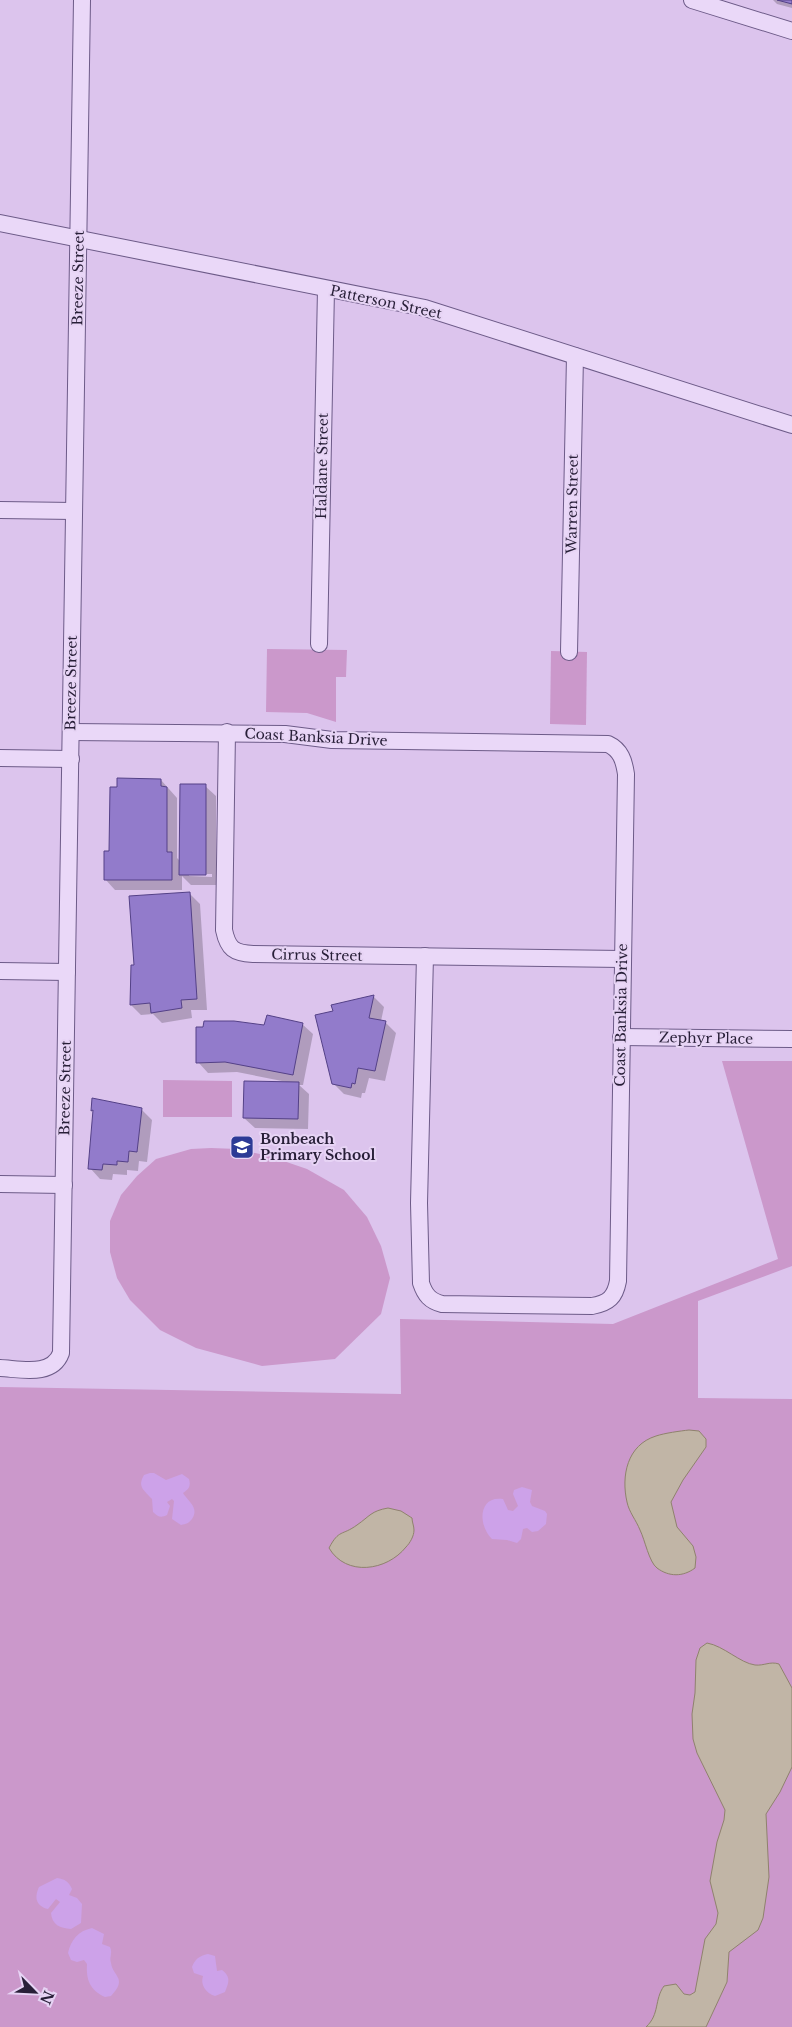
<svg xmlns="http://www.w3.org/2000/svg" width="792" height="2027" font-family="'Libre Baskerville',serif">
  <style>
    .green { fill: #cb98cb }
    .sand { fill: #cda2e9 }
    .water { fill: #c1b5a6; stroke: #8f826d }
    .shadow { fill: #0003; fill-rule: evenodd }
    .building { fill: #927bcb; stroke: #544187 }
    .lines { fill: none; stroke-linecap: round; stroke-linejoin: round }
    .minor-casing { stroke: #6d5b88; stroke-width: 18 }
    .minor { stroke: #ead8f8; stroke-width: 16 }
    .labels { text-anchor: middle; stroke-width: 4; stroke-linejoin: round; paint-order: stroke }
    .street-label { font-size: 14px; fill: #281f38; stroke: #e7d4f5 }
    .poi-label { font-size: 14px; font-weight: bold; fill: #281f38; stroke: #e7d4f5; text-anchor: start }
  </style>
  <rect width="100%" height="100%" fill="#dcc4ed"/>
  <!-- green -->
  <g class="green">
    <path d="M267,649L347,650L346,677H336V722L307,713L266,712Z"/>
    <path d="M551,651L587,652L586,725L550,724Z"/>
    <path d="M722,1061H792V1266L698,1301V1398L792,1399V2027H0V1387L401,1394L400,1319L613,1324L778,1259Z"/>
    <path d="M163,1080L232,1081V1117H163Z"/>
    <path d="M211,1148L237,1149L269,1156L307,1169L344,1190L367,1217L381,1246L390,1278L381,1314L335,1359L262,1366L196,1348L160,1330L130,1300L117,1278L110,1252V1221L121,1195L137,1176L156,1159L191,1149Z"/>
  </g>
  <!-- sand -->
  <g class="sand">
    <path d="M150,1473H154L166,1480L182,1474L189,1479C191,1486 189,1489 183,1493C187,1500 200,1508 192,1519C189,1523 186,1524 181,1525L172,1519L174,1501L172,1499L167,1502L170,1506L167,1515C161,1518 158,1517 153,1512L152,1499C144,1490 137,1487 144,1475Z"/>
    <path d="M522,1487L532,1490L530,1502L532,1506L545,1511L547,1514L546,1524L538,1531L532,1532L527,1528L523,1529L521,1539L517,1543L507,1540L492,1539C477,1524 479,1495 503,1499L508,1510L513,1511L518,1506L513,1494L514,1490Z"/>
    <path d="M57,1878C65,1879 69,1882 72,1889L69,1895L77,1898L82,1904L81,1923L71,1929C60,1928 52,1925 51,1913L60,1902L56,1899L48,1909C36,1906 34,1898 39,1887Z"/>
    <path d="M92,1928L104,1934L102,1944L110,1947C113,1953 109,1957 111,1963C113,1977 128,1978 111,1996L105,1997C90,1990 86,1980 87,1964L84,1960L77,1962L71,1960L68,1953C71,1940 78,1931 92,1928Z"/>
    <path d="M208,1954L215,1956L217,1971L222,1970C231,1977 229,1982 225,1992L215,1996C206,1993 200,1985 203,1976L194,1973L192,1967C195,1959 199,1956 208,1954Z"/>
  </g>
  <!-- water -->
  <g class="water">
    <path d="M689,1430L699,1431L706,1439V1447L683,1480L671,1502L677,1527L693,1546L696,1557L695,1568C683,1577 669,1577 657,1568C649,1562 645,1540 640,1530C636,1520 629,1512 627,1502C621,1476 627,1445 656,1436C665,1433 680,1431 689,1430Z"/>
    <path d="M388,1508L401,1511L412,1518C412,1522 414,1526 414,1530C414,1536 410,1543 406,1547C387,1571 346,1577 329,1548C339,1529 342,1536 357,1525C370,1516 371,1511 388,1508Z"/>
    <path d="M707,1643C724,1646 740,1663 755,1665C764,1666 770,1661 779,1664L792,1688V1767L780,1792L766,1814L769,1877L763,1918L758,1930L729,1952L727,1982L706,2027H646C660,2014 654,2000 664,1986L676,1984L684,1994L690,1995L695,1992L705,1939L716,1924L718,1913L710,1881L717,1842L724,1820L725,1810L697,1753L693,1739L692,1714L695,1693L696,1660L700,1648Z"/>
  </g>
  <!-- shadow -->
  <g class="shadow">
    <path d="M773,0H792V8L777,4Z"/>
    <path d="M161,780L177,798V858L181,862L205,786L216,796V885H191L182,876V890H115L105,879L111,852L118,788ZM189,874H212V877L189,876Z"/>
    <path d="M190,894L200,904L207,1010H191L192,1018L162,1023L153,1014L141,1015L131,1005L136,966Z"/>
    <path d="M374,997L384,1007L381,1021L385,1022L396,1033L385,1081L369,1078L365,1093H362L361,1098L344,1094L333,1083L334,1012Z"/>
    <path d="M302,1024L313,1034L303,1085H299L309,1094L308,1129L255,1128L244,1118L287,1082L237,1072L208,1073L198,1062L265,1027Z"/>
    <path d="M93,1100L141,1109L152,1120L147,1162L139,1161L138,1171L127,1170V1175L113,1174L112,1180L100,1179L90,1168L94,1112L93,1110Z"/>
  </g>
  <!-- building -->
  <g class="building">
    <path d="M777,0H792V4Z"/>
    <path d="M117,778L161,779V786L167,787V852H172V880H104V851H109L110,787H117Z"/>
    <path d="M180,784H206V875H179Z"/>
    <path d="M190,892L197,999L181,1000L182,1008L151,1013L150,1003L130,1005L131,965H134L129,896Z"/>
    <path d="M374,995L369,1018L386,1021L375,1071L358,1068L355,1084L352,1083L351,1088L332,1084L315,1015L333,1011L331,1005Z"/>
    <path d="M267,1015L303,1023L293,1075L225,1062L196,1063V1027H203L204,1021H234L264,1025Z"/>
    <path d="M244,1081L299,1082L298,1119L243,1118Z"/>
    <path d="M92,1098L142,1108L137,1152L129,1151L128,1162L117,1161V1165L103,1164L102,1170L88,1169L93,1110L91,1111Z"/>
  </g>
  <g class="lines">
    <!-- minor casing -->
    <g class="minor-casing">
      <g id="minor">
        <path d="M692,0L792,31"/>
        <path d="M0,223L425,308L792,425"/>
        <path d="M0,510L74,511"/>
        <path d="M319,644L326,289"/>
        <path d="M569,652L575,356"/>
        <path d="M71,732L285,734L332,740L608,744C621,750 624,761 626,774L618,1281C615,1297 609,1303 592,1306L442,1304C430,1301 425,1295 421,1283L419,1203L425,956"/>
        <path d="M227,732L224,930C228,949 234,953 253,954L622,959"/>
        <path d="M0,758L71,759"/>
        <path d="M0,971L67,972"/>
        <path d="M621,1037L792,1039"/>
        <path d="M0,1184L64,1185"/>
        <path d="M0,1368C21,1369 52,1377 61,1353L82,0"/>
      </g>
    </g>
    <!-- minor -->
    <use href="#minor" class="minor"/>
  </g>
  <!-- icons -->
  <defs>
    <g id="school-square" transform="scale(1.25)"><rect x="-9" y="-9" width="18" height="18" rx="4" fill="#2c3a96" stroke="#e7d4f5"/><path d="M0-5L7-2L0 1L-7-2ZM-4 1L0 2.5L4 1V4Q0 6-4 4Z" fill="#fff"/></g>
  </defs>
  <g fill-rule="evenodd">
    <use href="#school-square" x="242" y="1147"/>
  </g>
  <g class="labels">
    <!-- street labels -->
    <g class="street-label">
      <text transform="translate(78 278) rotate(-89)" y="5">Breeze Street</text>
      <text transform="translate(386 302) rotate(12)" y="5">Patterson Street</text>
      <text transform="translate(322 466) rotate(-89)" y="5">Haldane Street</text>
      <text transform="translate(572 504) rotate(-89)" y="5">Warren Street</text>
      <text transform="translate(71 683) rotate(-89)" y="5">Breeze Street</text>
      <text transform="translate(316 737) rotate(3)" y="5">Coast Banksia Drive</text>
      <text transform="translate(317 955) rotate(1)" y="5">Cirrus Street</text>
      <text transform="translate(621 1015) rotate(-89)" y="5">Coast Banksia Drive</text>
      <text transform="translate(706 1038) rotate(1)" y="5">Zephyr Place</text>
      <text transform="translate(65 1088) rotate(-89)" y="5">Breeze Street</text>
    </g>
    <!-- poi labels -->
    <g class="poi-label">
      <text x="260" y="1144">Bonbeach<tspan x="260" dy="16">Primary School</tspan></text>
    </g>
  </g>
  <!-- north arrow -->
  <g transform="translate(35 1992) rotate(114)" stroke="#e7d4f5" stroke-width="4" paint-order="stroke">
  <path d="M0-4L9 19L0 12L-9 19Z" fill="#281f38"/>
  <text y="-8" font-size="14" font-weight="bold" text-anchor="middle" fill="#281f38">N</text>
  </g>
</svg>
